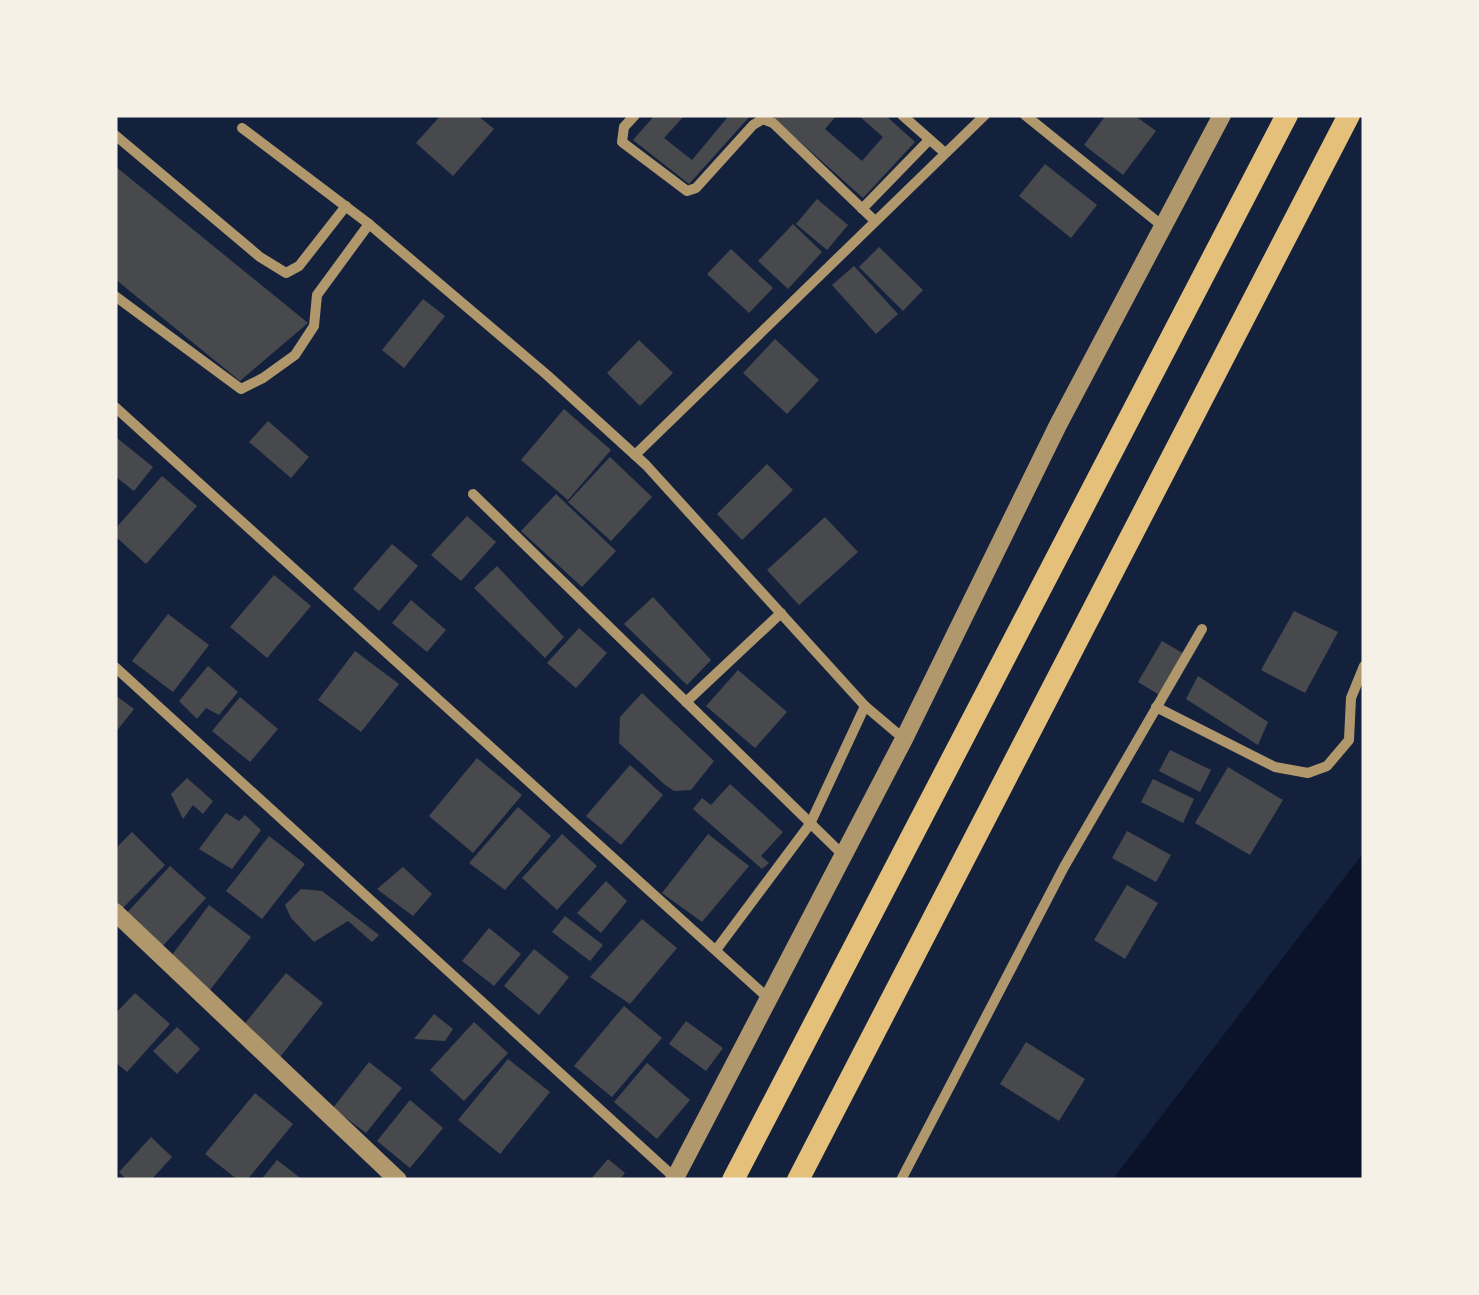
<svg xmlns="http://www.w3.org/2000/svg" width="1479" height="1295" font-family="'Times New Roman',serif">
  <style>
    .water { fill: #0b132b }
    .building { fill: #48494c }
    .lines { fill: none; stroke-linecap: round; stroke-linejoin: round }
    .minor { stroke: #b1986c; stroke-width: 10 }
    .tertiary { stroke: #b1986c; stroke-width: 18 }
    .trunk { stroke: #e5c07b; stroke-width: 22 }
  </style>
  <rect width="100%" height="100%" fill="#14213d"/>
  <!-- water -->
  <path class="water" d="M1364,852V1180H1112L1113,1179Z"/>
  <!-- building -->
  <g class="building">
    <path d="M441,115H477L494,129L453,176L416,143Z"/>
    <path d="M655,115H685L664,138L692,160L727,118L724,115H751L689,184L633,140Z"/>
    <path d="M770,115H837L825,129L862,161L883,137L858,115H885L915,142L863,198Z"/>
    <path d="M1106,115H1134L1156,131L1123,175L1084,145Z"/>
    <path d="M1045,164L1097,205L1071,238L1019,196Z"/>
    <path d="M115,166L308,323L240,381L115,279Z"/>
    <path d="M817,199L848,225L827,250L796,224Z"/>
    <path d="M793,224L822,252L788,289L758,261Z"/>
    <path d="M879,247L923,290L903,311L859,267Z"/>
    <path d="M731,249L773,288L749,313L707,274Z"/>
    <path d="M854,266L898,314L876,334L832,285Z"/>
    <path d="M423,299L445,316L404,368L382,350Z"/>
    <path d="M775,339L819,380L787,414L743,373Z"/>
    <path d="M639,340L673,373L640,406L607,373Z"/>
    <path d="M564,409L611,450L568,500L521,460Z"/>
    <path d="M268,421L309,457L291,478L249,442Z"/>
    <path d="M117,438L153,467L134,491L115,476Z"/>
    <path d="M610,457L652,497L611,541L568,502Z"/>
    <path d="M767,464L793,490L742,540L717,514Z"/>
    <path d="M162,476L197,506L146,564L115,536V529Z"/>
    <path d="M556,494L616,551L582,587L521,531Z"/>
    <path d="M467,516L496,542L461,581L431,555Z"/>
    <path d="M825,517L858,552L799,605L767,570Z"/>
    <path d="M392,544L418,566L379,611L353,589Z"/>
    <path d="M497,566L564,637L545,658L474,588Z"/>
    <path d="M274,575L311,606L267,658L230,627Z"/>
    <path d="M653,597L711,660L687,685L624,624Z"/>
    <path d="M411,600L446,630L427,652L392,623Z"/>
    <path d="M1294,611L1338,632L1305,693L1261,670Z"/>
    <path d="M168,614L209,645L173,692L132,661Z"/>
    <path d="M579,628L607,653L576,688L547,663Z"/>
    <path d="M1162,641L1186,655L1161,696L1138,682Z"/>
    <path d="M355,651L399,684L361,732L318,700Z"/>
    <path d="M208,666L238,692L219,715L206,708L197,719L179,701Z"/>
    <path d="M738,670L787,712L755,748L706,706Z"/>
    <path d="M1198,676L1268,722L1258,745L1186,699Z"/>
    <path d="M642,693L714,761L691,790L674,791L664,784L619,743L620,717Z"/>
    <path d="M115,695L134,709L115,733Z"/>
    <path d="M240,697L278,729L250,762L212,731Z"/>
    <path d="M1170,750L1211,770L1200,792L1159,771Z"/>
    <path d="M477,758L522,795L473,853L429,816Z"/>
    <path d="M630,765L663,795L621,845L586,816Z"/>
    <path d="M1228,767L1283,800L1250,855L1195,823Z"/>
    <path d="M187,778L213,801L203,814L193,805L183,819L171,794Z"/>
    <path d="M1153,779L1194,799L1183,823L1141,802Z"/>
    <path d="M730,784L783,832L761,856L769,863L762,869L693,809L702,798L711,805Z"/>
    <path d="M518,807L551,836L505,890L469,863Z"/>
    <path d="M226,813L239,821L245,815L261,830L232,869L199,849Z"/>
    <path d="M1127,831L1171,855L1156,882L1112,858Z"/>
    <path d="M132,832L165,865L121,910L115,904V849Z"/>
    <path d="M562,834L597,866L557,910L522,878Z"/>
    <path d="M708,834L749,866L702,922L662,893Z"/>
    <path d="M269,836L305,864L262,919L226,891Z"/>
    <path d="M170,866L206,898L160,949L124,916Z"/>
    <path d="M403,867L432,894L413,916L377,889Z"/>
    <path d="M606,881L627,901L601,933L577,913Z"/>
    <path d="M1127,885L1158,903L1125,959L1094,940Z"/>
    <path d="M301,889L322,891L379,935L372,942L348,921L314,942L291,918L285,905Z"/>
    <path d="M209,905L251,937L210,990L169,959Z"/>
    <path d="M565,916L603,945L590,961L552,932Z"/>
    <path d="M642,919L677,948L630,1004L590,977Z"/>
    <path d="M489,928L521,954L494,986L462,961Z"/>
    <path d="M534,949L569,977L539,1015L504,986Z"/>
    <path d="M286,973L323,1003L280,1057L242,1027Z"/>
    <path d="M135,993L170,1024L127,1072L115,1062V1014Z"/>
    <path d="M624,1006L662,1038L612,1097L574,1066Z"/>
    <path d="M434,1014L453,1029L445,1041L414,1039Z"/>
    <path d="M686,1021L723,1048L706,1071L669,1044Z"/>
    <path d="M474,1022L508,1053L464,1101L430,1070Z"/>
    <path d="M177,1027L200,1049L177,1074L153,1051Z"/>
    <path d="M1026,1042L1085,1079L1059,1121L1000,1084Z"/>
    <path d="M508,1059L550,1092L500,1154L458,1120Z"/>
    <path d="M369,1062L402,1088L366,1133L333,1108Z"/>
    <path d="M647,1063L690,1100L657,1139L614,1102Z"/>
    <path d="M255,1093L293,1124L247,1180H238L205,1154Z"/>
    <path d="M410,1100L443,1128L410,1168L377,1141Z"/>
    <path d="M151,1137L172,1157L151,1180H127L119,1172Z"/>
    <path d="M608,1159L625,1173L619,1180H590Z"/>
    <path d="M277,1160L303,1180H261Z"/>
  </g>
  <g class="lines">
    <!-- minor -->
    <g class="minor">
      <path d="M635,115L624,127L622,142L687,191L696,188L753,125L763,119L773,123L875,221"/>
      <path d="M902,115L945,153"/>
      <path d="M1025,115L1165,228"/>
      <path d="M242,128L369,224L547,375L646,465L865,706L904,739"/>
      <path d="M115,135L260,257L286,273L299,266L346,206"/>
      <path d="M862,209L929,140"/>
      <path d="M115,296L241,389L263,378L295,355L314,326L317,295L369,224"/>
      <path d="M115,407L768,998"/>
      <path d="M635,455L985,115"/>
      <path d="M473,494L843,855"/>
      <path d="M115,667L675,1178"/>
      <path d="M686,702L781,613"/>
      <path d="M1156,707L1275,767L1308,773L1327,766L1349,740L1351,698L1364,666"/>
      <path d="M716,950L810,824L865,706"/>
      <path d="M901,1180L1064,867L1202,629"/>
    </g>
    <!-- tertiary -->
    <g class="tertiary">
      <path d="M115,912L398,1180"/>
      <path d="M674,1180L904,739L1058,425L1222,115"/>
    </g>
    <!-- trunk -->
    <g class="trunk">
      <path d="M733,1180L1287,115"/>
      <path d="M798,1180L1349,115"/>
    </g>
  </g>
  <!-- border -->
  <rect width="1479" height="1295" fill="none" stroke="#f6f1e7" stroke-width="235"/>
</svg>
